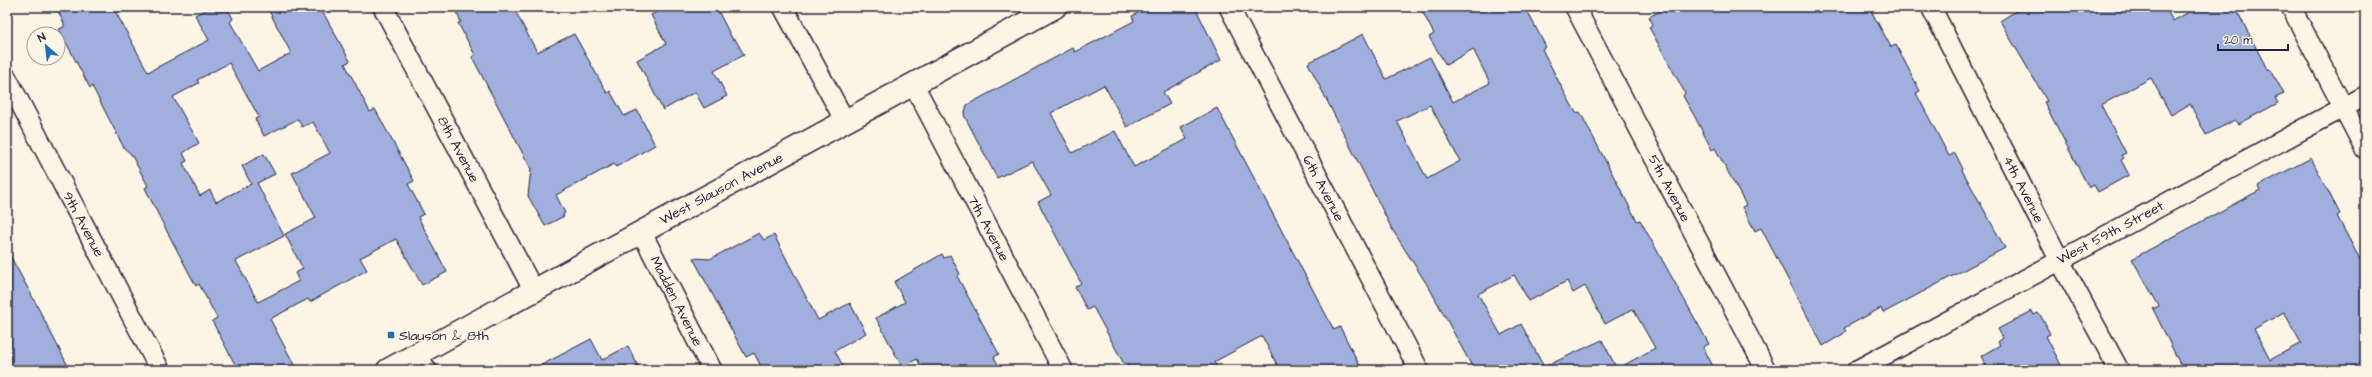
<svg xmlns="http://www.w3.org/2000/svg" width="2372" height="377" font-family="'Architects Daughter',sans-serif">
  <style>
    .building { fill: #a1afde; stroke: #22223b; fill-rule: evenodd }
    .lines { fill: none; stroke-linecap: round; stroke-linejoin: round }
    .service-casing { stroke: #22223b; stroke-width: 13 }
    .minor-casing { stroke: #22223b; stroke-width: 22 }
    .primary-casing { stroke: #22223b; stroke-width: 25 }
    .service { stroke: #fcf5e5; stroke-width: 10 }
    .minor { stroke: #fcf5e5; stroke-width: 19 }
    .primary { stroke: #fcf5e5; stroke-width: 22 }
    .poi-dot { fill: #1f6fb2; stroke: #fcf5e5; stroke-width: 1.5 }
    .labels { text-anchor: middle; stroke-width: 3; stroke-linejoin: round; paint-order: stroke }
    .street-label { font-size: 14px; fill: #22223b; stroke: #fcf5e5 }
    .poi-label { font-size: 14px; fill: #22223b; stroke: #fcf5e5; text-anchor: start }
  </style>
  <rect width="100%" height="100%" fill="#fcf5e5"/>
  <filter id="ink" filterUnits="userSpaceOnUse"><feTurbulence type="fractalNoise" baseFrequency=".025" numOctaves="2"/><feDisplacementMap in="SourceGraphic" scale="8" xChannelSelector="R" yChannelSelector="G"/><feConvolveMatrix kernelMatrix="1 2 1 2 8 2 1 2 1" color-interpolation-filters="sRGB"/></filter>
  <g filter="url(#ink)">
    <!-- building -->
    <g class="building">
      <path d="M56,7H113L148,72L209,40L195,15L211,7H227L233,19L230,22L258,71L291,53L267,7H320L350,61L345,64L370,112L375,109L414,181L408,184L424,214L418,217L447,272L422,285L396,239L360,258L367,270L310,302L308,299L270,319L297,370H238L212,321L217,318L199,284L196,286L162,222L145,188L148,186L131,154L124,148L92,86L90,88L59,29L64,27V23ZM229,63L259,117L255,119L264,136L298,119L302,127L313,122L330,153L292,173L316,218L285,234L303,269L295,273L299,281L258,302L236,261L284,236L257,183L275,174L264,154L242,166L251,184L216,202L210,190L200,196L183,163L187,161L183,153L199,143L173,97L199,83L197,80Z"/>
      <path d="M466,7H513L537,52L574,34L607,93L610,91L624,116L637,110L655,145L616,167L614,164L556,195L565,213L563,214L564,216L545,226L528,196L531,169L472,57L475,55L458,23L461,22L456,12Z"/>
      <path d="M666,7H716L733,40L735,39L744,55L714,71L727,96L704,108L695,92L663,110L637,60L666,44L651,15Z"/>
      <path d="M1149,7H1195L1221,60L1163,92L1170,104L1127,127L1104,85L1051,113L1072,153L1115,131L1134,167L1187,139L1181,127L1217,108L1334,330L1340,327L1362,370H1280L1262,336L1214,362L1219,370H1130L1126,363L1124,364L1093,307L1087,310L1075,287L1081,283L1038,202L1051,195L1032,161L997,178L964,115L967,105L1073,48L1075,52L1134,21L1132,16Z"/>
      <path d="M1420,7H1525L1546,47L1542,49L1561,86L1576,113L1580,112L1637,221L1640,220L1709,344L1703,347L1715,370H1474L1431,291L1392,229L1308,63L1363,34L1386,79L1430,57L1453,102L1490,83L1473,49L1446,65L1429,37L1434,34ZM1430,105L1460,161L1427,179L1397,121ZM1514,275L1529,301L1567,281L1573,293L1585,286L1605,324L1633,309L1655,348L1617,369L1602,340L1544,367L1521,324L1501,335L1478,294Z"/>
      <path d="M1667,7H1869L1891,47L1896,45L1920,91L1916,93L1949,156L1955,153L1963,169L1962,170L2005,248L1885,312H1883L1881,308L1844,328L1846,331L1843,334L1823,346L1761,228L1755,231L1742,207L1746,205L1715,148L1712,150L1695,117L1683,96L1685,93L1649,27L1653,24L1649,17Z"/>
      <path d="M2022,7H2165L2173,21L2198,7H2235L2268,71L2271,70L2284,94L2275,98L2278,103L2239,124L2235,120L2206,135L2190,104L2171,115L2151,78L2101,105L2126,153L2122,155L2124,158L2121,160L2129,175L2098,192L2094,185L2089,188L2044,102L2047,101L2000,21Z"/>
      <path d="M2311,158L2340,214L2337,216L2365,269V360L2346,370H2183L2153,309L2159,306L2132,259L2260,190L2258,186ZM2284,312L2301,343L2270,360L2254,329Z"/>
      <path d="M759,233L764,240L774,235L818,320L850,303L866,333L835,351L845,370H763L754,353L746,357L693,258L710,259Z"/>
      <path d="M7,250L31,294L70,370H7Z"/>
      <path d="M942,254L944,258L950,255L960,274L957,276L999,354L994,357L1001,370H923L917,359L902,367L876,318L905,302L894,282Z"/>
      <path d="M2032,311L2034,315L2038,313L2042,318L2050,334L2046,336L2061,365L2051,370H1988L1981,356L2000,345L1998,342L2003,338L1998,329Z"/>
      <path d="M591,339L602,360L628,346L640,370H532Z"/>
    </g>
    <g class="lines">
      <!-- service casing -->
      <g class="service-casing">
        <path id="service" d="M421,352L432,370"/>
      </g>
      <!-- minor casing -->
      <g class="minor-casing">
        <g id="minor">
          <path d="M383,7L534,291"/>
          <path d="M783,7L845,121"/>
          <path d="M1229,7L1419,370"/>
          <path d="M1575,7L1766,370"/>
          <path d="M1931,7L2059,259L2119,370"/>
          <path d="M2291,7L2365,149"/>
          <path d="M7,78L160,370"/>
          <path d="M914,85L1063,370"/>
          <path d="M641,231L712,370"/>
          <path d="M1857,370L2365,96"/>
        </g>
      </g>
      <!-- primary casing -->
      <g class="primary-casing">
        <path id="primary" d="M388,370L1055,7"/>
      </g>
      <!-- service -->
      <use href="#service" class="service"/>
      <!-- minor -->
      <use href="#minor" class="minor"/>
      <!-- primary -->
      <use href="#primary" class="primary"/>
    </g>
  </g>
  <!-- markers -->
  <rect class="poi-dot" x="387" y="331" width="8" height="8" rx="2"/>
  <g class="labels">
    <!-- street labels -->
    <g class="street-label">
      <text transform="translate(459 149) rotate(62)" y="5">8th Avenue</text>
      <text transform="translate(721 188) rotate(-28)" y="5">West Slauson Avenue</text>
      <text transform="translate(1324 188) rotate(62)" y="5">6th Avenue</text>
      <text transform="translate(1670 188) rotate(62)" y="5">5th Avenue</text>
      <text transform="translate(2024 189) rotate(63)" y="5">4th Avenue</text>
      <text transform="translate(84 224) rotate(62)" y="5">9th Avenue</text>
      <text transform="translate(989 228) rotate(62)" y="5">7th Avenue</text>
      <text transform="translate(2110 232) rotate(-28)" y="5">West 59th Street</text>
      <text transform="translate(677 301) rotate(63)" y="5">Madden Avenue</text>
    </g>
    <!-- poi labels -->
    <g class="poi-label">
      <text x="399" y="340">Slauson &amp; 8th</text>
    </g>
  </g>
  <!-- margin -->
  <rect width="2372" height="377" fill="none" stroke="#fcf5e5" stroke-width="24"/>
  <rect x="12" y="12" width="2348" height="353" fill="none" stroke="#22223b" stroke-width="1.5" filter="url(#ink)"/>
  <!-- north arrow -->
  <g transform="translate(46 46) rotate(332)"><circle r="19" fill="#fcf5e5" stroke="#a5a1a1"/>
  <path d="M0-3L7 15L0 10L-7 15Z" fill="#1f6fb2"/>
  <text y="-6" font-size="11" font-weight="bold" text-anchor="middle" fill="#22223b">N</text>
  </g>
  <!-- scale -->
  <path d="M2218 44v6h70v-6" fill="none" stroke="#22223b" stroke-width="2"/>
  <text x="2224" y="44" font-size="12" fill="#22223b" stroke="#fcf5e5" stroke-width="3" paint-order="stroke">20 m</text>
</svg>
